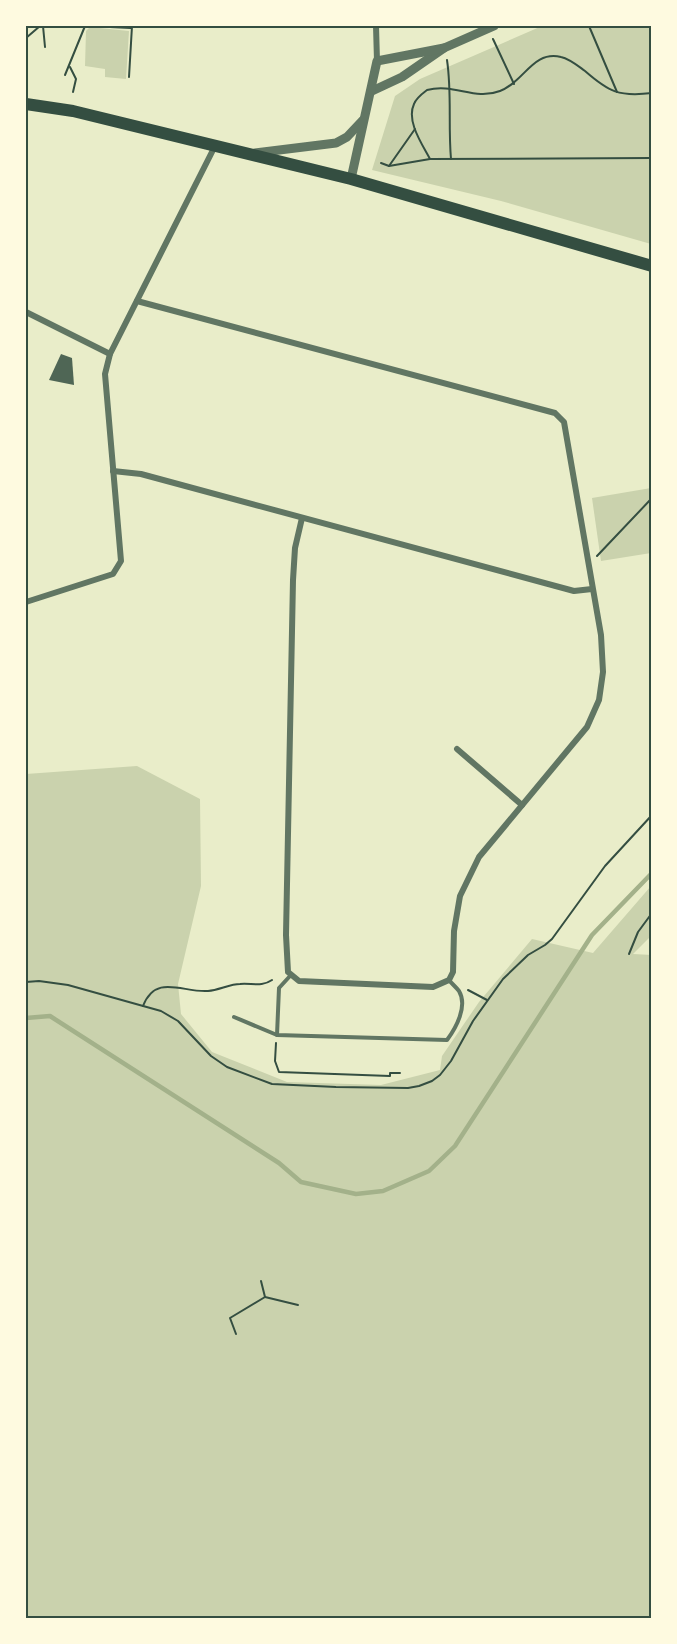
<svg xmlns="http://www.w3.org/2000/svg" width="677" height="1644" font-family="Karla,sans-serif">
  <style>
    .green { fill: #cad2ad }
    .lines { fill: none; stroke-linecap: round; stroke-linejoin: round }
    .stream { stroke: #a3b18a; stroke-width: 4.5 }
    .building { fill: #4f6655 }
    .path { stroke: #344e41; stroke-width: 2 }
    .service { stroke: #617663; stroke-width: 4 }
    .minor { stroke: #617663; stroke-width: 6 }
    .tertiary { stroke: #617663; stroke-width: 9 }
    .primary { stroke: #344e41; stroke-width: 12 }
    .neatline { fill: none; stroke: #344e41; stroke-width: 2 }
  </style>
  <rect width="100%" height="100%" fill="#e9edc9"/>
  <!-- green -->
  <g class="green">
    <path d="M542,26H651V244L501,201L372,170L395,96L420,79Z"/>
    <path d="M90,27L129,31L126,79L105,77V69L85,66L86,31Z"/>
    <path d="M651,488V553L601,561L592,498Z"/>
    <path d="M137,766L200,799L201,886L178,984L181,1014L212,1052L287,1082L381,1085L440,1070L442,1056L479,1002L532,939L593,953L651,886V936L633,954L652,955L651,1618H26V774Z"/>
  </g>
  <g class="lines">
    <!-- stream -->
    <path class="stream" d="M26,1018L50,1016L279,1163L301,1182L356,1194L383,1191L429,1171L455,1146L592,935L652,873"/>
  </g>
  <!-- building -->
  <path class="building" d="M61,354L72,358L74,385L49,380Z"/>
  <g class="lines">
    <!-- path -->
    <g class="path">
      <path d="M43,26L45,47"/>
      <path d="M89,26L131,28"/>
      <path d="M589,26L617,92"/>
      <path d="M26,38L40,26"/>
      <path d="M493,39L514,84"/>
      <path d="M447,60C452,93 448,125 451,159"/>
      <path d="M70,67L76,79L73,92"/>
      <path d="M65,75L85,26"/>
      <path d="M129,77L132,26"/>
      <path d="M430,159C422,144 406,121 414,104C416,98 423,93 427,90C455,83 474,101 500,91C524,82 533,50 561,57C570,59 578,66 585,71C609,92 619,97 652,93"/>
      <path d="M381,163L389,166L430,159L652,158"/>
      <path d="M389,166L415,129"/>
      <path d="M597,556L652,498"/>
      <path d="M629,954L638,932L652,913"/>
      <path d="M26,982L39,981L68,985L161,1011L178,1021L211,1056L227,1067L272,1084L336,1087L408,1088L419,1086L432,1081L440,1075L451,1061L473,1021L503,979L528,955L545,945L552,939L605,866L652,815"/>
      <path d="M468,990L487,1000"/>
      <path d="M143,1006C156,973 183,993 208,991C219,990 230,984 240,984C252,983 262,987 272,980"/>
      <path d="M276,1043L275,1061L279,1072L390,1076V1073H400"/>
      <path d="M261,1281L265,1297L298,1305"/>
      <path d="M236,1334L230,1318L265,1297"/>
    </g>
    <!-- service -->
    <g class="service">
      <path d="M234,1017L277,1035L447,1040C456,1028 468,1006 459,991C456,987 452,984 449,980"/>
      <path d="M277,1035L279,988L290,976"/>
    </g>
    <!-- minor -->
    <g class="minor">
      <path d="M376,26L377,61"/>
      <path d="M137,301L555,413L564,422L601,635L603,672L599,700L587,727L479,857L460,896L454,931L453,972L449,980L433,987L299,981L288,972L286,935L293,580L295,548L302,518"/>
      <path d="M26,312L110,354L215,146"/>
      <path d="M113,471L141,474L574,591L592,589"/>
      <path d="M26,602L113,574L121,561L105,374L110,354"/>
      <path d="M457,749L522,805"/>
    </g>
    <!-- tertiary -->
    <g class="tertiary">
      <path d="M372,91L402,77L444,48L494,26"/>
      <path d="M255,153L336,143L347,137L363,120"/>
      <path d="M351,179L377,61L444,48"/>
    </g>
    <!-- primary -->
    <path class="primary" d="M26,104L73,111L351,179L652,266"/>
  </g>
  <!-- border -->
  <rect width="677" height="1644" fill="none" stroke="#fefae0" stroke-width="54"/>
  <rect x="27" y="27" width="623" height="1590" class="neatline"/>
</svg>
